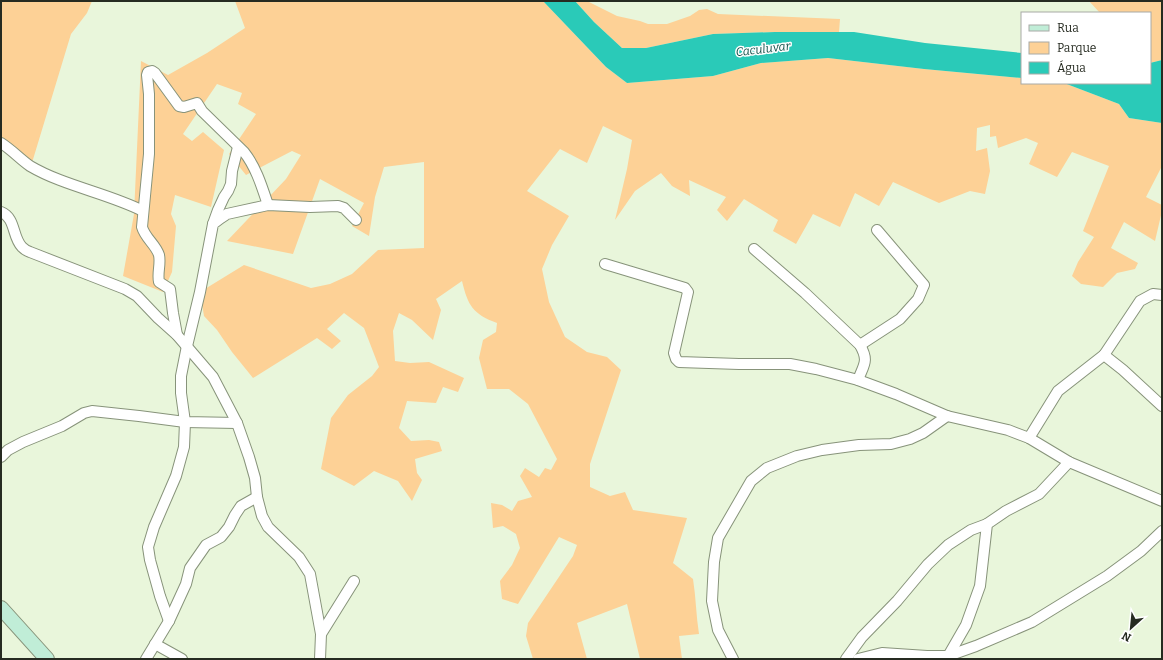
<svg xmlns="http://www.w3.org/2000/svg" width="1163" height="660" font-family="Bitter,serif">
  <style>
    .green { fill: #fdd196 }
    .water { fill: #2acab8 }
    .lines { fill: none; stroke-linecap: round; stroke-linejoin: round }
    .minor-casing { stroke: #87937a; stroke-width: 12 }
    .secondary-casing { stroke: #87937a; stroke-width: 16 }
    .minor { stroke: #fff; stroke-width: 10 }
    .secondary { stroke: #c0edd7; stroke-width: 14 }
    .labels { text-anchor: middle; stroke-width: 3; stroke-linejoin: round; paint-order: stroke }
    .water-label { font-size: 12px; font-style: italic; fill: #12514a; stroke: #fff }
  </style>
  <rect width="100%" height="100%" fill="#e9f6db"/>
  <!-- green -->
  <g class="green">
    <path d="M1,1H92L87,13L71,34L31,166L1,143Z"/>
    <path d="M235,1H543L606,67L627,83L713,76L761,63L828,58L924,69L1022,78V83H1064L1119,104L1129,118L1162,123V166L1146,197L1162,205V211L1155,241L1124,222L1111,248L1138,263L1135,269L1117,273L1103,287L1081,284L1072,276L1078,262L1094,237L1083,231L1109,166L1072,152L1057,177L1029,164L1038,143L1026,138L998,148L996,136L990,137V125L977,128L976,151L987,148L990,171L985,194L970,191L939,203L893,182L879,206L855,193L840,227L813,214L796,244L773,231L778,220L744,199L727,221L717,210L726,197L689,180L690,196L672,186L661,173L635,191L615,220L627,169L632,140L603,126L587,163L560,149L527,191L569,216L552,245L542,269L549,302L565,337L587,352L607,357L621,370L590,464V487L610,496L625,492L633,510L687,518L673,563L693,579C696,597 696,616 699,634L679,636L682,659H640L627,604L577,623L587,659H533L526,636L528,623L573,556L577,545L559,537L518,604L502,599L500,581L512,565L520,548L516,534L503,526L493,528L491,503L502,505L512,511L518,501L532,497L520,476L525,468L539,477L545,468L551,470L557,459L528,404L509,389H487L479,358L483,340L496,332L497,323C473,314 468,306 462,281L436,299L441,310L433,340L412,320L399,313L393,331L395,361L410,363L429,362L464,378L458,392L443,387L436,403L407,401L399,428L411,441L429,440L439,442L442,451L415,459L417,473L422,480L412,501L398,481L374,471L354,486L321,469L331,418L348,395L372,376L379,367L364,328L344,313L327,329L341,341L332,349L317,338L253,378L232,352L217,330L204,316L200,292L244,265L311,288L330,284L352,274L378,250L424,248V162L384,167L375,197L369,236L352,226L364,203L320,179L293,254L227,241L286,179L301,155L292,151L246,175L229,154L256,114L238,104L242,93L217,84L183,134L192,141L203,132L224,150L211,207L175,195L171,214L176,226L172,272L163,292L123,276L134,214L141,61L168,75L207,53L245,28Z"/>
    <path d="M575,1H587L617,16L640,21L648,24H667L690,16L699,10L707,9L718,14L840,19L839,32H775L713,34L646,48H622L594,22Z"/>
    <path d="M1089,1H1162V60L1150,63V13H1100Z"/>
  </g>
  <!-- water -->
  <g class="water">
    <path d="M543,1H575L594,22L622,48H646L713,34L775,32H854L925,43L1022,53V78L924,69L828,58L761,63L713,76L627,83L606,67Z"/>
    <path d="M1162,60V123L1129,118L1119,104L1064,83H1150V63Z"/>
  </g>
  <g class="lines">
    <!-- minor casing -->
    <g class="minor-casing">
      <g id="minor">
        <path d="M1,143C12,150 20,159 30,166C64,186 107,193 143,211"/>
        <path d="M1,212C16,218 12,237 22,247C24,249 27,251 30,252L125,289L137,296L158,318L177,335L213,377L237,423L249,457L255,478L257,497L262,516L268,527L299,557L310,574L321,634"/>
        <path d="M213,224L218,210L224,197L228,191L231,184L232,171L238,147"/>
        <path d="M754,249L805,293L860,345C869,361 864,364 858,380"/>
        <path d="M605,264L685,288L688,292L674,353L676,359L679,362L739,364H790L816,369L858,380L896,394L947,416L1008,430L1029,438L1069,462L1162,501"/>
        <path d="M177,335L173,313L170,289L159,282C157,273 161,264 159,255C156,245 145,238 142,227L149,154V94L147,75L148,72L152,71L155,73L179,106L184,107L197,103L202,111L244,152C256,167 262,187 268,205"/>
        <path d="M860,345L900,319L918,299L924,285L877,230"/>
        <path d="M1104,355L1140,301L1153,294L1162,295"/>
        <path d="M1029,438L1058,391L1104,355L1123,370L1162,406"/>
        <path d="M1,457L8,450L23,442L62,426L84,413L92,411L139,416L185,422L237,423"/>
        <path d="M169,621L160,596L150,560L148,547L154,527L176,476L184,447L185,422L181,393V376L187,346L200,292L213,224L221,218L227,214L268,205L310,207L338,206L344,208L356,220"/>
        <path d="M155,644L182,659"/>
        <path d="M947,658L966,625L980,586L987,524L1006,511L1039,494L1069,462"/>
        <path d="M146,659L169,621L186,584L190,568L206,545L221,537L229,527L235,515L241,506L257,497"/>
        <path d="M320,659L321,634L354,581"/>
        <path d="M733,659L718,630L712,601L714,562L718,538L751,481L767,468L797,456L822,450L859,445L891,444L910,439L923,433L947,416"/>
        <path d="M846,659L862,637L897,601L928,564L948,545L971,530L987,524"/>
        <path d="M858,659L882,653L927,656H948L976,646L1032,622L1107,576L1141,551L1162,531"/>
      </g>
    </g>
    <!-- secondary casing -->
    <g class="secondary-casing">
      <path id="secondary" d="M1,608L47,659"/>
    </g>
    <!-- minor -->
    <use href="#minor" class="minor"/>
    <!-- secondary -->
    <use href="#secondary" class="secondary"/>
  </g>
  <g class="labels">
    <!-- water labels -->
    <g class="water-label">
      <text transform="translate(763 49) rotate(-7)" y="4">Caculuvar</text>
    </g>
  </g>
  <!-- border -->
  <rect width="1163" height="660" fill="none" stroke="#262b21" stroke-width="4"/>
  <!-- legend -->
  <rect x="1021" y="12" width="130" height="72" fill="#ffffff" stroke="#a8aaa6"/>
  <rect x="1029" y="25" width="20" height="6" fill="#c0edd7" stroke="#a8aaa6"/>
  <text x="1057" y="32" font-size="12" fill="#262b21">Rua</text>
  <rect x="1029" y="42" width="20" height="12" fill="#fdd196" stroke="#a8aaa6"/>
  <text x="1057" y="52" font-size="12" fill="#262b21">Parque</text>
  <rect x="1029" y="62" width="20" height="12" fill="#2acab8" stroke="#a8aaa6"/>
  <text x="1057" y="72" font-size="12" fill="#262b21">Água</text>
  <!-- north arrow -->
  <g transform="translate(1131 628) rotate(207)" stroke="#ffffff" stroke-width="3" paint-order="stroke">
  <path d="M0-3L7 15L0 10L-7 15Z" fill="#262b21"/>
  <text y="-6" font-size="11" font-weight="bold" text-anchor="middle" fill="#262b21">N</text>
  </g>
</svg>
